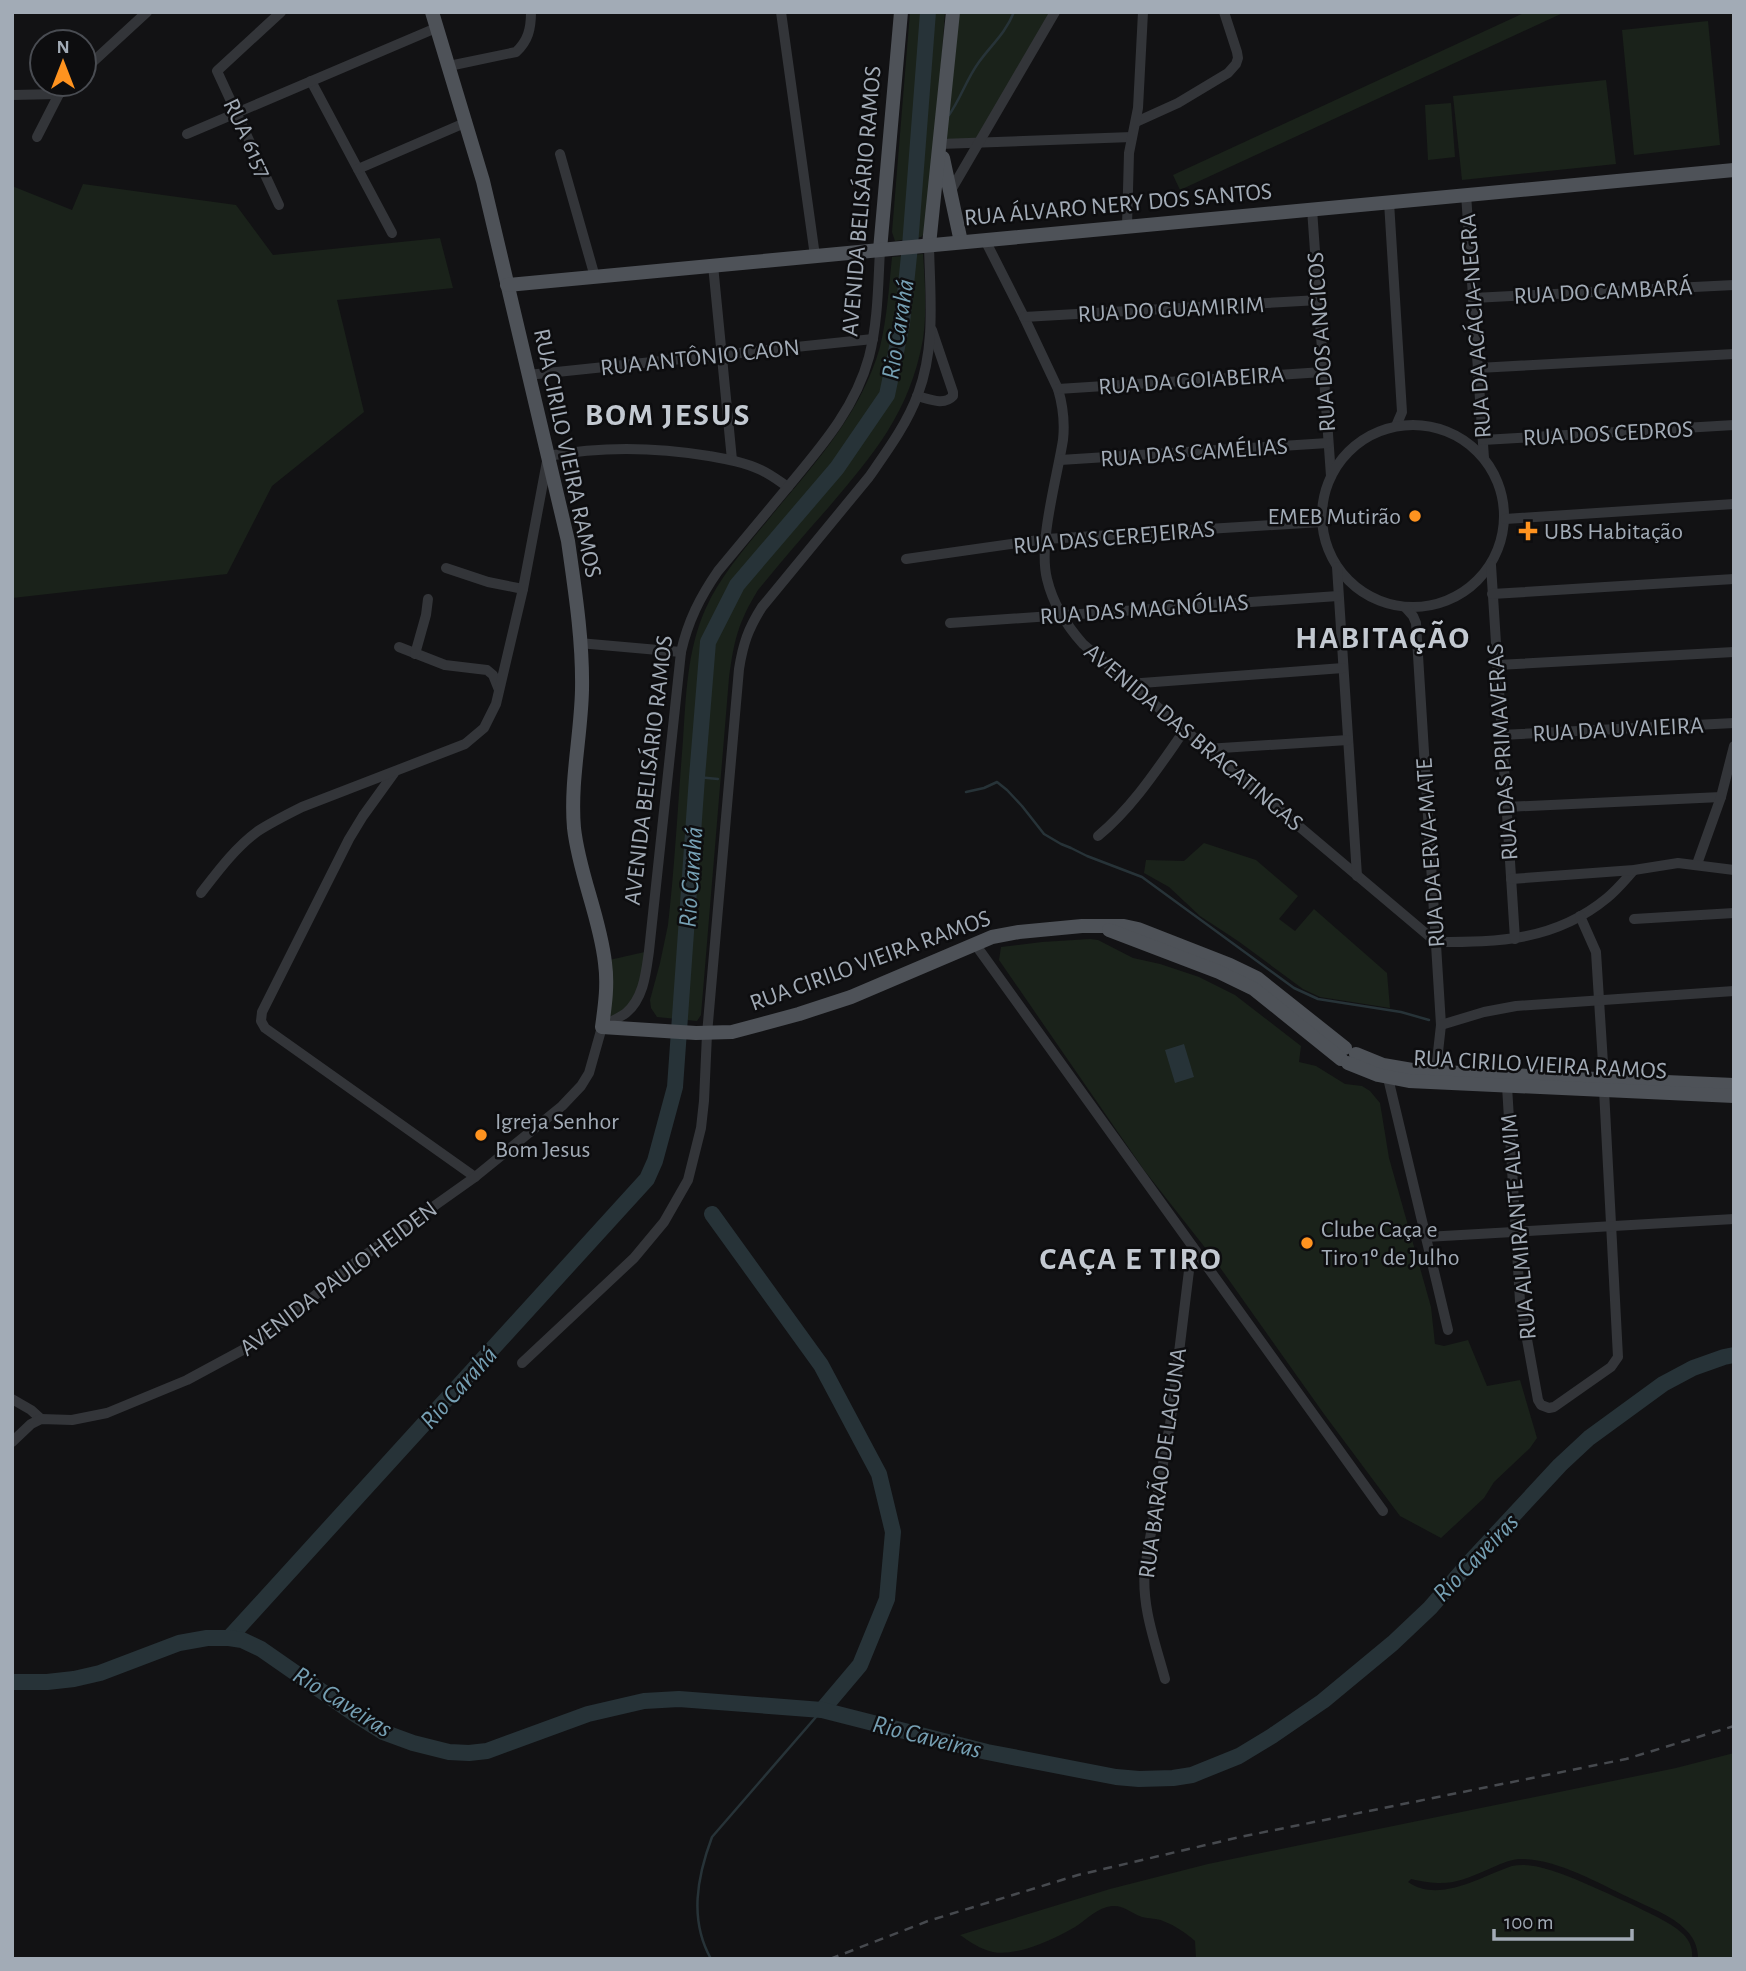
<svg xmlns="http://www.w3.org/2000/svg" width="1746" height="1971" font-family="'Alegreya Sans',sans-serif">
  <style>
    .green { fill: #1a221a }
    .water { fill: #273338 }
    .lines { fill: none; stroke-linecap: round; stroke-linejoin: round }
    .stream { stroke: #273338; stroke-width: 2.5 }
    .river { stroke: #273338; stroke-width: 16 }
    .minor { stroke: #333539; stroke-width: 10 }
    .major { stroke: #4e5258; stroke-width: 14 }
    .rail { stroke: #46494e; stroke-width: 2.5; stroke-dasharray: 9 7; stroke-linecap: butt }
    .poi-dot { fill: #ff931f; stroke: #0d0d0f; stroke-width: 2.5 }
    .labels { text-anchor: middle; stroke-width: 5; stroke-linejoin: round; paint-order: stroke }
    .street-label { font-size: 24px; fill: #a2abb6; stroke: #0d0d0f }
    .poi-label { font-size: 24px; fill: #a2abb6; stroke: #0d0d0f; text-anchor: start }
    .water-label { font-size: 26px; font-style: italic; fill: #76a0b4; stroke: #0d0d0f }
    .district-label { font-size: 32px; font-weight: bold; letter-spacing: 2px; fill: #c3c9d1; stroke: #0d0d0f }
  </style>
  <rect width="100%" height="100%" fill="#121214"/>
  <!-- green -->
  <g class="green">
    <path d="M910,12H945L937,121L925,233L921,237L895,241L892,232Z"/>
    <path d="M953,12H1055L981,142L940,144Z"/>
    <path d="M1526,12H1565L1180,190L1173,175Z"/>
    <path d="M1708,21L1720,145L1634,155L1622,30Z"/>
    <path d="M1606,80L1616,164L1462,180L1453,96Z"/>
    <path d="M1451,103L1455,157L1428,160L1425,105Z"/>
    <path d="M83,184L236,205L273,255L440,238L453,288L337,300L364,412L272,486L227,574L12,598V186L72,210Z"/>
    <path d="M923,254C925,283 927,311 923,339C910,412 874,454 828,508C804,535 781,562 758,590C738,623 734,640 729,678L701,1015L697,1021L657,1017L651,1008L650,1000L660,963L668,925C675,864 678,802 683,740C686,696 687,651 705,610C721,574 748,545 772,515C815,463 861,414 880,347C887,318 889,287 892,257Z"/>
    <path d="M1204,843L1256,860L1298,896L1279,919L1295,931L1314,909L1387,973L1390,1008L1320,997L1303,989L1238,941L1200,916L1169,887L1144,873L1146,860L1184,861Z"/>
    <path d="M1090,939L1098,940L1133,958L1160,964L1199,977L1235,995L1301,1046L1299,1062L1316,1066L1345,1084L1362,1086L1370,1091L1380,1103L1389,1158L1431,1307L1435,1344L1444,1346L1468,1340L1487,1386L1520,1380L1537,1438L1530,1448L1494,1482L1484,1498L1441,1538L1400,1516L1324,1414L1214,1259L1144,1170L999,960L1001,947L1042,942Z"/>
    <path d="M649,951L639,997L602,1027L605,961Z"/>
    <path d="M1734,1753V1959H1698C1698,1947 1694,1938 1686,1930C1672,1915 1648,1907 1630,1898C1598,1883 1555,1858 1519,1859C1508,1860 1498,1865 1489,1869C1457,1883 1446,1887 1411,1879L1408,1882C1439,1904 1482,1876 1512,1866C1521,1864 1530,1865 1539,1867C1571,1875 1601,1891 1631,1904C1648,1913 1669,1921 1683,1934C1690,1941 1693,1949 1692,1959H1196L1195,1941C1186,1933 1176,1926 1163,1921C1157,1918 1149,1919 1142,1917C1131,1913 1124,1905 1112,1906C1098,1907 1086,1920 1075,1927C1055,1939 1016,1957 993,1952C980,1949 970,1942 960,1935L1110,1889L1208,1864L1676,1768Z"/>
  </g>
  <!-- water -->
  <path class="water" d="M1184,1044L1194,1077L1175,1083L1165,1050Z"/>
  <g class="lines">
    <!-- stream -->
    <g class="stream">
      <path d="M949,115C961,98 967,78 979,62C992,44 1005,34 1014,12"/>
      <path d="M697,777L718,779"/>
      <path d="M966,792L984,788L997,782L1007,790L1022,806L1044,834L1061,844L1071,848L1087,856L1142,877L1294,988L1318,999L1401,1012L1429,1020"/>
      <path d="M711,1959C689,1920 697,1877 712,1837L822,1710"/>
    </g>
    <!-- river -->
    <g class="river">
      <path d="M712,1214L821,1365L879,1474L893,1532L887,1599L860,1665L822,1710"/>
      <path d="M229,1638L647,1179L655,1161L675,1087L697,777L708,642L737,585L837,468L887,395L902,323L910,246L928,12"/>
      <path d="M12,1682H47L74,1679L100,1673L179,1643L207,1638H229L242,1640L261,1649L353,1713L383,1732L413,1743L449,1752L469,1753L487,1751L588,1714L644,1701L679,1699L822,1710L987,1752L1116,1777L1139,1779L1173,1778L1192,1775L1239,1756L1272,1736L1323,1701L1393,1643L1430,1608L1470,1562L1560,1465L1589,1438L1663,1384L1693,1368L1724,1357L1734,1355"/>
    </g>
    <!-- minor -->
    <g class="minor">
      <path d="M781,12L815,256"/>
      <path d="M449,66L516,52C528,41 531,29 531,12"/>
      <path d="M84,70L147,12"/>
      <path d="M311,81L392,233"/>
      <path d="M12,95L59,94L69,84"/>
      <path d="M1136,122L1178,103L1228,73L1236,64L1238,58L1237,52L1224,12"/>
      <path d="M187,134L436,28"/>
      <path d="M37,137L59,94"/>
      <path d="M940,144L1132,137"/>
      <path d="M560,154L595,277"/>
      <path d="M358,169L467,122"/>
      <path d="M950,192L1055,12"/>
      <path d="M1466,194L1484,458"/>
      <path d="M1389,202L1402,412L1396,426"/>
      <path d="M279,205L217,71L281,12"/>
      <path d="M1312,209L1331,476"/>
      <path d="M1127,226L1129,153L1138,108L1143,12"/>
      <path d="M985,240L1024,317L1058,389C1063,406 1065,422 1063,440C1057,478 1038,543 1047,579C1053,604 1066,625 1083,644L1436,942C1499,942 1555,941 1607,898C1617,890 1625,880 1634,870"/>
      <path d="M713,265L732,460"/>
      <path d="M1473,298L1734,285"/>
      <path d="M1024,317L1319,300"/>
      <path d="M1478,368L1734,354"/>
      <path d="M528,375L873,339"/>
      <path d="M1058,389L1323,372"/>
      <path d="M917,396C929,399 944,406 953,396V392L932,330"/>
      <circle cx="1413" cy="516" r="91"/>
      <path d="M1483,440L1734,425"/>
      <path d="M1060,460L1328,443"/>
      <path d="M1505,519L1734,504"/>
      <path d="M906,559L1046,539L1321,522"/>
      <path d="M1491,565L1515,939"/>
      <path d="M1337,567L1357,876"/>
      <path d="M446,568L488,582L523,589"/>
      <path d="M1492,594L1734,579"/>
      <path d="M1405,607L1413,616L1416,623L1441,1025L1435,1079"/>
      <path d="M950,623L1338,596"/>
      <path d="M579,643L681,652"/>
      <path d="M399,647L445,665L487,670L493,675L499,690"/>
      <path d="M415,654L426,615L428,599"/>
      <path d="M1497,665L1734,652"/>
      <path d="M1128,684L1343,668"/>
      <path d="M1501,735L1734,723"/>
      <path d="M1206,749L1348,740"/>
      <path d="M394,773L363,816L349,839L262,1012L261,1021L265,1028L475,1177"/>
      <path d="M1506,807L1721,797"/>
      <path d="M1098,836C1133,807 1158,768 1184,731"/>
      <path d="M1697,864L1721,797L1734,746"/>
      <path d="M1511,879L1634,870L1678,863L1734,870"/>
      <path d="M201,893C218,871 235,848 258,831C272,822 288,814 302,807L465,744L484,728L496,704L523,589L548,456C602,446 655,447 709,456C726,459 744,462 761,470C770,474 779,481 788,487"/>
      <path d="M1580,916L1596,952L1604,1079"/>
      <path d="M1634,919L1734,913"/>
      <path d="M975,944L1383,1511"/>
      <path d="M1441,1025L1484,1012L1516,1006L1734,991"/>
      <path d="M1388,1078L1448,1330"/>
      <path d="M1507,1086L1520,1301L1538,1400L1541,1405L1549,1408L1554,1407L1611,1367L1618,1357L1604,1090"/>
      <path d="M1426,1237L1734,1219"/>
      <path d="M522,1363L634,1258L664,1222L688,1180L701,1128L704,1101L707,1034L739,669C743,644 748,629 762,607L869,477C887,451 907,424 918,394C936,346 930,295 929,245"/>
      <path d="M12,1399L31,1410L41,1419"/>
      <path d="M12,1442L31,1424L41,1419L72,1420L107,1413L187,1380L250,1346L280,1324L358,1260L475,1177L562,1106L581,1086L589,1073L602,1027C610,1022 619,1018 626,1013C644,998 646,972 649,951L681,652C688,621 700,597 718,571C741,543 764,516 787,488C820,448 855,409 869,357C878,322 878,286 880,250"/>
      <path d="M1165,1679C1155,1642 1141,1606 1145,1567L1171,1418L1192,1246"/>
    </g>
    <!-- major -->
    <g class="major">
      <path d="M432,12L483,181L568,541C575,590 583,641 582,690C581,736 570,782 574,828C579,874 600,917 605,963C608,985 605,1005 602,1027L696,1033L732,1032L799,1014L851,997L992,937L1019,932L1082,926H1124L1138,929L1230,965L1257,978L1345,1048"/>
      <path d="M943,158L961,242"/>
      <path d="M929,245L953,12"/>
      <path d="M880,250L901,12"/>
      <path d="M507,285L1734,170"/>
      <path d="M1109,930L1219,972L1254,989L1341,1059"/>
      <path d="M1356,1054L1383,1065L1418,1071L1734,1085"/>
      <path d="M1348,1063L1378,1075L1409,1081L1734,1096"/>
    </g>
    <!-- rail -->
    <path class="rail" d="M830,1959L928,1921L1078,1875L1240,1837L1626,1759L1734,1726"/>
  </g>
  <!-- markers -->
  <g class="poi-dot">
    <circle cx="1415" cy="516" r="7"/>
    <path d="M1524.5 520.5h7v7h7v7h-7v7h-7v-7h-7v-7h7z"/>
    <circle cx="481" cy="1135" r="7"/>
    <circle cx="1307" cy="1243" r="7"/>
  </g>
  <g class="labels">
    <!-- street labels -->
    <g class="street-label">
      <text transform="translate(248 138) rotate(65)" y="8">RUA 6157</text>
      <text transform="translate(861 201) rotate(-85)" y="8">AVENIDA BELISÁRIO RAMOS</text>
      <text transform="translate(1118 204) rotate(-5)" y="8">RUA ÁLVARO NERY DOS SANTOS</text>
      <text transform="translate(1603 291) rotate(-3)" y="8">RUA DO CAMBARÁ</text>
      <text transform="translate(1171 309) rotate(-3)" y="8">RUA DO GUAMIRIM</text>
      <text transform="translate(1475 326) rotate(-94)" y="8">RUA DA ACÁCIA-NEGRA</text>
      <text transform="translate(1321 342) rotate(-94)" y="8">RUA DOS ANGICOS</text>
      <text transform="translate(700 357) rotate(-6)" y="8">RUA ANTÔNIO CAON</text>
      <text transform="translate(1191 380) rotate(-4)" y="8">RUA DA GOIABEIRA</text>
      <text transform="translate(1608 433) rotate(-3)" y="8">RUA DOS CEDROS</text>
      <text transform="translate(1194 452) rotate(-4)" y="8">RUA DAS CAMÉLIAS</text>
      <text transform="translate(568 453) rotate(78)" y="8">RUA CIRILO VIEIRA RAMOS</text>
      <text transform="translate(1114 537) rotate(-5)" y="8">RUA DAS CEREJEIRAS</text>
      <text transform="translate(1144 609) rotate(-4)" y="8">RUA DAS MAGNÓLIAS</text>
      <text transform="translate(1618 729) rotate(-3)" y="8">RUA DA UVAIEIRA</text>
      <text transform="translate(1194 737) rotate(40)" y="8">AVENIDA DAS BRACATINGAS</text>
      <text transform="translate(1502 752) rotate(-94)" y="8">RUA DAS PRIMAVERAS</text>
      <text transform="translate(648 770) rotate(-83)" y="8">AVENIDA BELISÁRIO RAMOS</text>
      <text transform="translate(1430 853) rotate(-94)" y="8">RUA DA ERVA-MATE</text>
      <text transform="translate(870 960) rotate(-20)" y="8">RUA CIRILO VIEIRA RAMOS</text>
      <text transform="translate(1540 1064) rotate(3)" y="8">RUA CIRILO VIEIRA RAMOS</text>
      <text transform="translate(1518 1227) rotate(-95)" y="8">RUA ALMIRANTE ALVIM</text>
      <text transform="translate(338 1278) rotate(-37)" y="8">AVENIDA PAULO HEIDEN</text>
      <text transform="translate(1162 1463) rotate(-82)" y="8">RUA BARÃO DE LAGUNA</text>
    </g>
    <!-- poi labels -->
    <g class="poi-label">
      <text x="1401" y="524" text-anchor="end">EMEB Mutirão</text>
      <text x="1544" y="539">UBS Habitação</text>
      <text x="495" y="1129">Igreja Senhor<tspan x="495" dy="28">Bom Jesus</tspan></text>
      <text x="1321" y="1237">Clube Caça e<tspan x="1321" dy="28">Tiro 1º de Julho</tspan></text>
    </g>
    <!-- water labels -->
    <g class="water-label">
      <text transform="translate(897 329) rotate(-81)" y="9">Rio Carahá</text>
      <text transform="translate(690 877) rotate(-86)" y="9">Rio Carahá</text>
      <text transform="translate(458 1387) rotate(-48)" y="9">Rio Carahá</text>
      <text transform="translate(1475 1557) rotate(-46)" y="9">Rio Caveiras</text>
      <text transform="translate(343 1701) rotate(32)" y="9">Rio Caveiras</text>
      <text transform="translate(927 1736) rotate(14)" y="9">Rio Caveiras</text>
    </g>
    <!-- district labels -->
    <g class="district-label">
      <text x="668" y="425">BOM JESUS</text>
      <text x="1383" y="648">HABITAÇÃO</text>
      <text x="1131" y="1269">CAÇA E TIRO</text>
    </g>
  </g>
  <!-- border -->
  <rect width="1746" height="1971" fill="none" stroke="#a2abb6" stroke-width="28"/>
  <!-- north arrow -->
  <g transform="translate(63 63)"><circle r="33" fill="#0d0d0f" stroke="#494c52" stroke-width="2"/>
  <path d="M0-5L12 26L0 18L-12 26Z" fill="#ff931f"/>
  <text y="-10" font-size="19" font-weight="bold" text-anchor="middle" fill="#a2abb6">N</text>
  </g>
  <!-- scale -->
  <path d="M1494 1929v10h138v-10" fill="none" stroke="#a2abb6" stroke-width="3.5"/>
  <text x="1504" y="1929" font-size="21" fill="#a2abb6" stroke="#0d0d0f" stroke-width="5" paint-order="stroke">100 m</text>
</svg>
